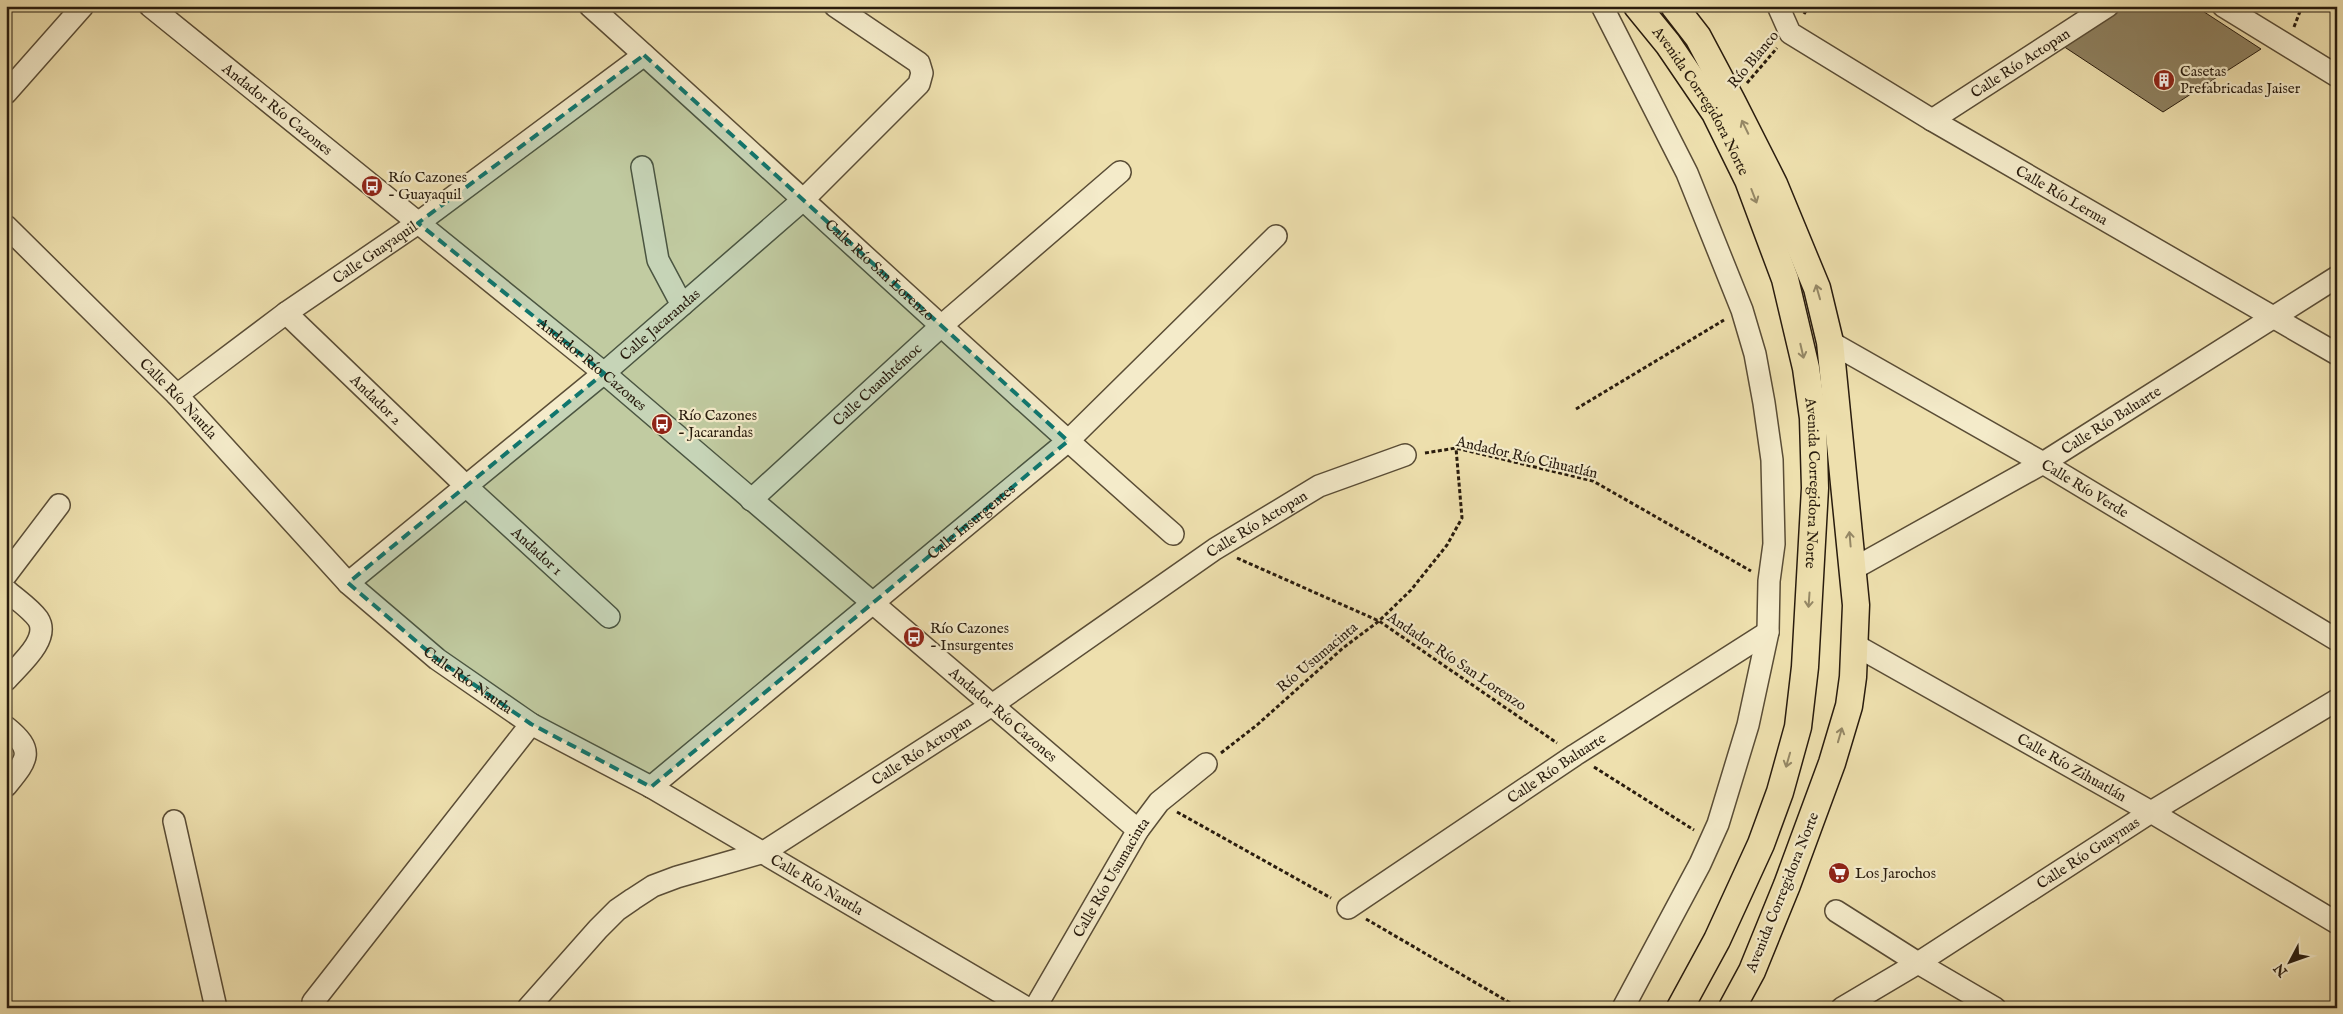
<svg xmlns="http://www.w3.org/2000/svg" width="2343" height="1014" font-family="'IM FELL English',serif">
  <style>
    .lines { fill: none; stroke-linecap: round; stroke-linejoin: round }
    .stream { stroke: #77694e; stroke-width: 6 }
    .building { fill: #8f8261; stroke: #291c0e }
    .minor-casing { stroke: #5a4d36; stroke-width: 24 }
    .major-casing { stroke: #291c0e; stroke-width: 29 }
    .path { stroke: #291c0e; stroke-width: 3; stroke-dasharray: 4 2.5; stroke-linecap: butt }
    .minor { stroke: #f4ebca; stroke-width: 21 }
    .major { stroke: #eee0ae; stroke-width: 26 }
    .oneway { stroke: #958866 }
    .marked { fill: #0f766e; fill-opacity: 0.2; stroke: #0f766e; stroke-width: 4; stroke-dasharray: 10 6; stroke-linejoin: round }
    .labels { text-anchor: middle; stroke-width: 4.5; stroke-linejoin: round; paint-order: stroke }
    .street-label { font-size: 15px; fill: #291c0e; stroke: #f4ebca }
    .poi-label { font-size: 15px; fill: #291c0e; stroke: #f4ebca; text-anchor: start }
  </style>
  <rect width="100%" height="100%" fill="#eee0ae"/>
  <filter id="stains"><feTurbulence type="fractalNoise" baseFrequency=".004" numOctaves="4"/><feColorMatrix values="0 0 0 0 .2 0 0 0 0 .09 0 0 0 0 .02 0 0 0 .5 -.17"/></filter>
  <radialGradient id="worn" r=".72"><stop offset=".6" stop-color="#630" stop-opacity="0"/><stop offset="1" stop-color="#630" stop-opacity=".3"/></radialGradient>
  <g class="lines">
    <!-- stream -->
    <path class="stream" d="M2336,6H2337"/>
  </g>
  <!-- building -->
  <path class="building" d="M2124,6H2195L2261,49L2163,112L2063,46Z"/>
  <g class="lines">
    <!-- minor casing -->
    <g class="minor-casing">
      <g id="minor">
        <path id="s1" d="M150,6L604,373L1138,830"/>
        <path id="s2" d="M590,6C785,181 976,361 1173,534"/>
        <path d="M1602,6L1687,173L1742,310L1755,354L1764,403L1772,460L1774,544L1769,581L1768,632L1748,725L1718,824L1700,864L1623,1008"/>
        <path id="s3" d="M1778,6L1790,33L1932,120L2337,354"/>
        <path d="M2223,6L2337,76"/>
        <path d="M6,93L83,6"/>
        <path id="s4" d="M1932,120L2108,6"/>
        <path d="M642,167L658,260L682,305"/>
        <path id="s5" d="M6,226L177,395L348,583L437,659L531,724L651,787L1027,1008"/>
        <path id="s6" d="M286,313L466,486L609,617"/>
        <path id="s7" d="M1830,342L2043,463L2337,640"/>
        <path id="s8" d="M177,395L286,313L418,223L644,55"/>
        <path id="s9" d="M751,500L940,327L1120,172"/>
        <path id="s10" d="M1853,569L2043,463L2337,277"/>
        <path d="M6,575L59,505"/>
        <path id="s11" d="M348,583L604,373L804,199L919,84L922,73L919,63L835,6"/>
        <path d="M6,590C16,599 30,608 38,619C51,639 19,665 6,680"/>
        <path id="s12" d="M1855,645L2151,812L2337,923"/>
        <path d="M6,727C36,751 27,760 6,786"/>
        <path id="s13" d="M651,787L1068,441L1276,236"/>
        <path d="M174,821L216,1008"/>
        <path id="s14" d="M1348,908L1575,755L1768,632"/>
        <path d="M1836,911L1918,963L1995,1008"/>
        <path d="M313,1002L531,724"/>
        <path id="s15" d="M528,1008L598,929L617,910L633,899L653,886L677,877L764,852L992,705L1215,549L1319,486L1405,455"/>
        <path id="s16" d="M1035,1008L1138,830L1159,802L1206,764"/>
        <path id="s17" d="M1842,1008L1918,963L2151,812L2337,700"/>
      </g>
    </g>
    <!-- major casing -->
    <g class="major-casing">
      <g id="major">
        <path id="s18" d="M1637,6L1668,44L1715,113L1748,180L1785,279L1806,368L1813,418L1815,488L1805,667L1798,727L1780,792L1761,844L1717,940L1680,1008"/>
        <path d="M1674,6L1698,37L1732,101L1774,184L1817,288L1830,342L1856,605L1853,677L1849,706L1832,763L1787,885L1752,971L1732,1008"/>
      </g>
    </g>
    <!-- path -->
    <g class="path">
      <path d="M1804,14L1809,6"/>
      <path d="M2294,27L2302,6"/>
      <path d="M1747,83L1777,48"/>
      <path d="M1576,409L1724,320"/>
      <path d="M1425,453L1456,448L1593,481L1751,571"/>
      <path d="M1237,558L1379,621L1557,743"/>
      <path d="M1221,753L1257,725L1343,648L1379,621L1411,590L1447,545L1462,518L1456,448"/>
      <path d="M1594,767L1694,830"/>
      <path d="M1177,812L1331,898"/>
      <path d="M1366,919L1519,1008"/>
    </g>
    <!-- minor -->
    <use href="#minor" class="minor"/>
    <!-- major -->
    <use href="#major" class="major"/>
  </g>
  <!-- one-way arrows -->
  <defs><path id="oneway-shaft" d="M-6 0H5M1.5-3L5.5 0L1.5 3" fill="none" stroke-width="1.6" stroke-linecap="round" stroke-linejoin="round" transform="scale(1.25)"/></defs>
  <g class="oneway">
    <use href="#oneway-shaft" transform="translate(1745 127) rotate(-116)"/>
    <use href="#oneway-shaft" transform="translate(1754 196) rotate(69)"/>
    <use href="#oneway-shaft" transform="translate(1818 292) rotate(-106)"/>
    <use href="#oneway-shaft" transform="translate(1802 351) rotate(77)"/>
    <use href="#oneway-shaft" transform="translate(1850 539) rotate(-95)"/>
    <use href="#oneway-shaft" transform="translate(1809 600) rotate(94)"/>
    <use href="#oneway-shaft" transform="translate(1840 735) rotate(-74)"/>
    <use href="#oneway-shaft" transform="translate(1788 760) rotate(106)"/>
  </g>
  <!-- marked area -->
  <path class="marked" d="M644,55L1068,441L651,787L531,724L437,659L348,583L604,373L418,223Z"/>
  <!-- icons -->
  <defs>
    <g id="building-disc" transform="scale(1.125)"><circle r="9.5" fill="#8f2418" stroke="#f4ebca"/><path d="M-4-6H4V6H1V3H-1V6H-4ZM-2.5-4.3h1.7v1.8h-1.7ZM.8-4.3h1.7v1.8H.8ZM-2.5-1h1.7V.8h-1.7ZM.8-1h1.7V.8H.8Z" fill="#fff"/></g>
    <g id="bus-disc" transform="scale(1.125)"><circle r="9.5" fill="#8f2418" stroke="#f4ebca"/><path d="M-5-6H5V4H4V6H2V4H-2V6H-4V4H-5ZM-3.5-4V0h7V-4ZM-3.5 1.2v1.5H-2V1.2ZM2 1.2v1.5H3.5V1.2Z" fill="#fff"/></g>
    <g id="supermarket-disc" transform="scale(1.125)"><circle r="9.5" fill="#8f2418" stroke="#f4ebca"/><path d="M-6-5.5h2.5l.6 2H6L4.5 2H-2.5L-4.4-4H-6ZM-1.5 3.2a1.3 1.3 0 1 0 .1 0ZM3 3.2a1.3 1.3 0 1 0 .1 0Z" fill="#fff"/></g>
  </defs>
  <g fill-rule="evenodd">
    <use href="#building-disc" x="2164" y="80"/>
    <use href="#bus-disc" x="372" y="186"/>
    <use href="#bus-disc" x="662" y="424"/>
    <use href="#bus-disc" x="914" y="637"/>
    <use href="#supermarket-disc" x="1839" y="873"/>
  </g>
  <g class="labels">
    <!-- street labels -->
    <g class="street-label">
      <text transform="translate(1753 59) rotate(-50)" y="5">Río Blanco</text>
      <text dy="5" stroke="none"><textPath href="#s4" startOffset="105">Calle Río Actopan</textPath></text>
      <text dy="5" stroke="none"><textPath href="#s18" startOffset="115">Avenida Corregidora Norte</textPath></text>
      <text dy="5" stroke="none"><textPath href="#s1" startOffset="164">Andador Río Cazones</textPath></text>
      <text dy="5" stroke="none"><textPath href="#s3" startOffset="346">Calle Río Lerma</textPath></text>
      <text dy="5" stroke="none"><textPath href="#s8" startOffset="244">Calle Guayaquil</textPath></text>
      <text dy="5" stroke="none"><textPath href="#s2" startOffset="392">Calle Río San Lorenzo</textPath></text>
      <text dy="5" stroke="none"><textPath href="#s11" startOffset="405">Calle Jacarandas</textPath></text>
      <text dy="5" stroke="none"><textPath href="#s1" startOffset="569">Andador Río Cazones</textPath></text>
      <text dy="5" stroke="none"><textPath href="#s9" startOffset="171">Calle Cuauhtémoc</textPath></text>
      <text dy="5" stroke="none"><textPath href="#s5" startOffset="244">Calle Río Nautla</textPath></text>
      <text dy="5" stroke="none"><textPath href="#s6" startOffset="125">Andador 2</textPath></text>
      <text dy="5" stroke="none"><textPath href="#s10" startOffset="298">Calle Río Baluarte</textPath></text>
      <text transform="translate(1527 457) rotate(13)" y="5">Andador Río Cihuatlán</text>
      <text dy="5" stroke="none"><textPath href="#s18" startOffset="520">Avenida Corregidora Norte</textPath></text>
      <text dy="5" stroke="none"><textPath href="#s7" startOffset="294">Calle Río Verde</textPath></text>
      <text dy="5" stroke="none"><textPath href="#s13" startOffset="416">Calle Insurgentes</textPath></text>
      <text dy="5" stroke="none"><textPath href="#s15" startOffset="884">Calle Río Actopan</textPath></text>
      <text dy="5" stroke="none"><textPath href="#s6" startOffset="346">Andador 1</textPath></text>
      <text transform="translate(1317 657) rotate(-40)" y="5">Río Usumacinta</text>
      <text transform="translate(1457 661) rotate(34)" y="5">Andador Río San Lorenzo</text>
      <text dy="5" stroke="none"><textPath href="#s5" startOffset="649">Calle Río Nautla</textPath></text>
      <text dy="5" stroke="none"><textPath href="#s1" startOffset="1109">Andador Río Cazones</textPath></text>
      <text dy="5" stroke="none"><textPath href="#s15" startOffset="479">Calle Río Actopan</textPath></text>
      <text dy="5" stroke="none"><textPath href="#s12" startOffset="249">Calle Río Zihuatlán</textPath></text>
      <text dy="5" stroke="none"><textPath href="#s14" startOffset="251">Calle Río Baluarte</textPath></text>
      <text dy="5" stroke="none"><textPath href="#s17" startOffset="291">Calle Río Guaymas</textPath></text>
      <text dy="5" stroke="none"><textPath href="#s16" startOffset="151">Calle Río Usumacinta</textPath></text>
      <text dy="5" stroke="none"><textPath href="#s5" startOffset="1054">Calle Río Nautla</textPath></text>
      <text transform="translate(1782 892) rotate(-68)" y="5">Avenida Corregidora Norte</text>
    </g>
    <!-- poi labels -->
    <g class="poi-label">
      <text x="2180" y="76">Casetas<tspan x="2180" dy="17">Prefabricadas Jaiser</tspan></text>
      <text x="388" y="182">Río Cazones<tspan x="388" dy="17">- Guayaquil</tspan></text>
      <text x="678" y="420">Río Cazones<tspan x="678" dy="17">- Jacarandas</tspan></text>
      <text x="930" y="633">Río Cazones<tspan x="930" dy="17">- Insurgentes</tspan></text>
      <text x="1855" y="878">Los Jarochos</text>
    </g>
  </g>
  <!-- margin -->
  <rect width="2343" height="1014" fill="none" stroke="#eee0ae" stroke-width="25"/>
  <rect x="8" y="8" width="2328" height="999" fill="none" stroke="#291c0e" stroke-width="2.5"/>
  <rect x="12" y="12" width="2318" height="989" fill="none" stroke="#291c0e"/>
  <!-- north arrow -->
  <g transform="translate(2290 962) rotate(229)" stroke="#f4ebca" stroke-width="4" paint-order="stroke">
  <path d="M0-4L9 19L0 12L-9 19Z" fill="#291c0e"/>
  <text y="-8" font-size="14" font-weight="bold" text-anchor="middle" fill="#291c0e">N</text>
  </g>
  <rect width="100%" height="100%" filter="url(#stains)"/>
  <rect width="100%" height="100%" fill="url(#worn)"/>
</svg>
